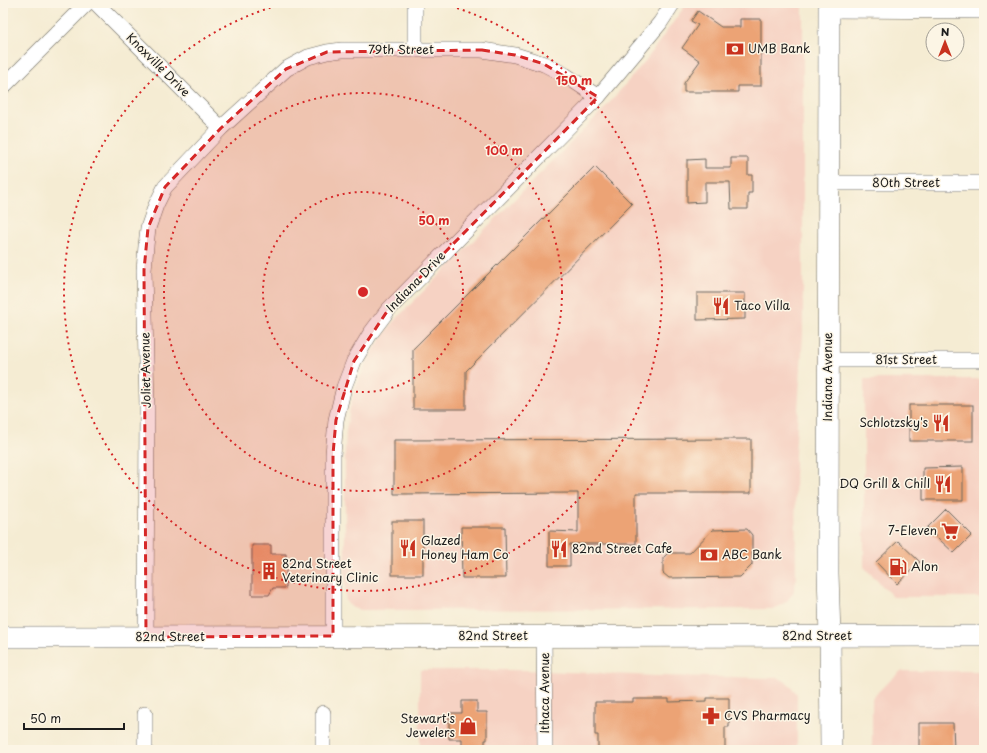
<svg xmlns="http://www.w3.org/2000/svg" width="987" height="753" font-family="'Playpen Sans',sans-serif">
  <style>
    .built { fill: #f6d2c3 }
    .building { fill: #eca374 }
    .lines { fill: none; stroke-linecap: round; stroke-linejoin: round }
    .street-casing { stroke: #68655c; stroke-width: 16 }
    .secondary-casing { stroke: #68655c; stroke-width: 22 }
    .street { stroke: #fff; stroke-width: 15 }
    .secondary { stroke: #fff; stroke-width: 21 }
    .marked { fill: #d62828; fill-opacity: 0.2; stroke: #d62828; stroke-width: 3; stroke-dasharray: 8 5; stroke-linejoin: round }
    .ring { fill: none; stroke: #d62828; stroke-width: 2; stroke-dasharray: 2 4 }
    .labels { text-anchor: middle; stroke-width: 3; stroke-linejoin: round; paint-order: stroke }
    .poi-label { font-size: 12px; fill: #1c1c1c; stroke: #fcf5e5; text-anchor: start }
    .street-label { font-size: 12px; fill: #1c1c1c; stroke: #fcf5e5 }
    .centre { fill: #d62828; stroke: #fcf5e5; stroke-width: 2 }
    .ring-label { font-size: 12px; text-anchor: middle; font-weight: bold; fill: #d62828; stroke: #fcf5e5; stroke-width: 3; stroke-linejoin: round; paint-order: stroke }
  </style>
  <rect width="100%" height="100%" fill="#fcf5e5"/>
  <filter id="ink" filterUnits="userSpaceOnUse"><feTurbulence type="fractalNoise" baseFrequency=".025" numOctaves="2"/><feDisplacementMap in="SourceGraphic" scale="8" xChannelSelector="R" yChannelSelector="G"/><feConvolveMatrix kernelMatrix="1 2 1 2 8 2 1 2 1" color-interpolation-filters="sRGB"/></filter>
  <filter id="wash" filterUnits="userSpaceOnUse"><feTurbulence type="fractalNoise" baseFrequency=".012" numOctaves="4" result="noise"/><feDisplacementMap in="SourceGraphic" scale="16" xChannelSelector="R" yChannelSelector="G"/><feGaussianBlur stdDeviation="0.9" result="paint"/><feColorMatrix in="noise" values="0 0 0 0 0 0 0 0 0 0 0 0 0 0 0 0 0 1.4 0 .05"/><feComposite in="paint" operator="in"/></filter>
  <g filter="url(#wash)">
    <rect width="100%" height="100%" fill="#f5ecd3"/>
    <!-- built -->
    <g class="built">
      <path d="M687,3H803V335L795,455L796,581L793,593L787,601L780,606L772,609L361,610L353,608L348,604L346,601L345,594V451L346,431L350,408L356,387L366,364L377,345L393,322L605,108L646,60Z"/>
      <path d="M864,379H984V597H893L864,567Z"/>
      <path d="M420,670H524L656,676L778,678L787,682L797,694V750H420Z"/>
      <path d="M901,671H984V750H872V698L884,686Z"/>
    </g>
    <g id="blocks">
      <!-- building -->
      <g class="building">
        <path d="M698,11L721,27H740V19H761V86H738V92H684V83L700,61L682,48L698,25L691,21Z"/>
        <path d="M731,158H748V175H752V193H748V209H731L730,182H705V202L687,203V160L705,159V168H731Z"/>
        <path d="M595,167L632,204L466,371V409H413V349Z"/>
        <path d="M697,293H745V319L697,320Z"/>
        <rect x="909" y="405" width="64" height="36"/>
        <path d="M751,439V493H636V544H570V566H549V531L578,532V493L394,494V440Z"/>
        <path d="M963,467V500H923V468Z"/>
        <path d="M946,509L972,535L954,553L927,528Z"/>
        <rect x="392" y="521" width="31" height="54"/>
        <path d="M461,527H505L506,578H462Z"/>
        <path d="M747,529L752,535V565L740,577L669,578L663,573V558L668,553H690L712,530Z"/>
        <path d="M898,541L920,562L897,584L876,562Z"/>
        <path d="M252,545H271V554H286V588H273L269,595H252Z"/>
        <path d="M707,698H729V727H725V750H598V735H595V702H633V699H669V702L707,701Z"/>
        <path d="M462,701H477V712H487V740H485V750H462V739H449V713H462Z"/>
        <path d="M919,723H953L954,750H919Z"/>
      </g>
    </g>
  </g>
  <g filter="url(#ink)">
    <use href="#blocks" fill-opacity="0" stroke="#68655c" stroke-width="1"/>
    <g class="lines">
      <!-- street casing -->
      <g class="street-casing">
        <g id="street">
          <path d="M96,3L221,128"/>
          <path d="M829,10L984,11"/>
          <path d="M415,50V3"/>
          <path d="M3,87L87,3"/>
          <path d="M828,183H984"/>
          <path d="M828,360H984"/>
          <path d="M333,636V454L336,420L344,387L354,361L370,334L388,310L598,97L660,23L673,3"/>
          <path d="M544,636L545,750"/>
          <path d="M146,637L147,406L144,270L146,246L148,228L156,205L165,187L221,128L286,69L308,57L327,52L342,50H482L515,55L544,64L565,75L598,97"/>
          <path d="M323,713V750"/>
          <path d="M145,714V750"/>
        </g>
      </g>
      <!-- secondary casing -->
      <g class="secondary-casing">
        <g id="secondary">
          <path d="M829,3L828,573L830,636L831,750"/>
          <path d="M3,637L984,636"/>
        </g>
      </g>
      <!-- street -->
      <use href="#street" class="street"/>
      <!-- secondary -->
      <use href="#secondary" class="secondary"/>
    </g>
  </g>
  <!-- marked area -->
  <path class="marked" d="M482,50L515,55L544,64L598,97L388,310L354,361L336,420L333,454V636L146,637L144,270L148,228L165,187L221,128L286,69L327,52Z"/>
  <!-- distance rings -->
  <g class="ring">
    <circle cx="363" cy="292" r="100"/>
    <circle cx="363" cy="292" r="199"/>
    <path d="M440 3A299 299 0 1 1 286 3"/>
  </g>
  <!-- icons -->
  <defs>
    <g id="bank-bare" transform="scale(1.38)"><path d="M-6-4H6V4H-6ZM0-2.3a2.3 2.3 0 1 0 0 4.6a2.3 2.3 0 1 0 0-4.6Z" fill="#c8321e" stroke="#fcf5e5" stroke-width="2.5" paint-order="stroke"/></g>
    <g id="restaurant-bare" transform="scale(1.38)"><path d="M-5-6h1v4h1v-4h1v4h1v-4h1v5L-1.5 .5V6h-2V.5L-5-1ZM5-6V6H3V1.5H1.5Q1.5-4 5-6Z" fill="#c8321e" stroke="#fcf5e5" stroke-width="2.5" paint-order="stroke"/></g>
    <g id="supermarket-bare" transform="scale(1.38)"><path d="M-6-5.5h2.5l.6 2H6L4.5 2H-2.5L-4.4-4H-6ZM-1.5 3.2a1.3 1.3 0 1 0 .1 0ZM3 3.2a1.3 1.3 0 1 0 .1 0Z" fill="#c8321e" stroke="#fcf5e5" stroke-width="2.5" paint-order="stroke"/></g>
    <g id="fuel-bare" transform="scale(1.38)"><path d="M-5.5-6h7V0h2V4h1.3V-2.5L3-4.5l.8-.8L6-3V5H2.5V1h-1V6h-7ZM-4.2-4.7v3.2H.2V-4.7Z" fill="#c8321e" stroke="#fcf5e5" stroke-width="2.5" paint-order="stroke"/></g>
    <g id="building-bare" transform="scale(1.38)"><path d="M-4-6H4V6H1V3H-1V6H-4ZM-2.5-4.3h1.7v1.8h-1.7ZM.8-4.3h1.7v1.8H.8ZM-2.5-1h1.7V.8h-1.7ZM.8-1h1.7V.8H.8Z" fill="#c8321e" stroke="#fcf5e5" stroke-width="2.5" paint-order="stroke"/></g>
    <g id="pharmacy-bare" transform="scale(1.38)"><path d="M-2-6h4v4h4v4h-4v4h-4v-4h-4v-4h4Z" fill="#c8321e" stroke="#fcf5e5" stroke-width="2.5" paint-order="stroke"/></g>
    <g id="shop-bare" transform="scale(1.38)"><path d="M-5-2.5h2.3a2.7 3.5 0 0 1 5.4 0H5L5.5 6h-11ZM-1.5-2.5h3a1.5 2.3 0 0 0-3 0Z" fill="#c8321e" stroke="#fcf5e5" stroke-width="2.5" paint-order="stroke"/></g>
  </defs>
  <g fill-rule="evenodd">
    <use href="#bank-bare" x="735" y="49"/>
    <use href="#restaurant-bare" x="721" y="306"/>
    <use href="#restaurant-bare" x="941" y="423"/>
    <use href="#restaurant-bare" x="943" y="484"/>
    <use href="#supermarket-bare" x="950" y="531"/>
    <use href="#restaurant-bare" x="408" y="548"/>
    <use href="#restaurant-bare" x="559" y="549"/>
    <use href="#bank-bare" x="709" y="555"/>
    <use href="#fuel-bare" x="898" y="567"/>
    <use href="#building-bare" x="269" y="571"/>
    <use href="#pharmacy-bare" x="711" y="716"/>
    <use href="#shop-bare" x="468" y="726"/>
  </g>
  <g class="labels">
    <!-- poi labels -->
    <g class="poi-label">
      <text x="748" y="53">UMB Bank</text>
      <text x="734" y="310">Taco Villa</text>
      <text x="928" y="427" text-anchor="end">Schlotzsky's</text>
      <text x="930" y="488" text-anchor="end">DQ Grill &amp; Chill</text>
      <text x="937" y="535" text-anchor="end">7-Eleven</text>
      <text x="421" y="545">Glazed<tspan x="421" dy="14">Honey Ham Co</tspan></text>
      <text x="572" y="553">82nd Street Cafe</text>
      <text x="722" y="559">ABC Bank</text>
      <text x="282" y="568">82nd Street<tspan x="282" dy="14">Veterinary Clinic</tspan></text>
      <text x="911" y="571">Alon</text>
      <text x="724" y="720">CVS Pharmacy</text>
      <text x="455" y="723" text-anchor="end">Stewart's<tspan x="455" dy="14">Jewelers</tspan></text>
    </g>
    <!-- street labels -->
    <g class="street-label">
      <text x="401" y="54">79th Street</text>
      <text transform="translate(158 65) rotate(45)" y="4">Knoxville Drive</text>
      <text x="906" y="187">80th Street</text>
      <text transform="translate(416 282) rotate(-46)" y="4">Indiana Drive</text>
      <text x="906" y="364">81st Street</text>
      <text transform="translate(146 370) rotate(-91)" y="4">Joliet Avenue</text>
      <text transform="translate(828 377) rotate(-90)" y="4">Indiana Avenue</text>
      <text x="493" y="640">82nd Street</text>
      <text x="817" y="640">82nd Street</text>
      <text x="170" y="641">82nd Street</text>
      <text transform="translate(545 693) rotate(-90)" y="4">Ithaca Avenue</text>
    </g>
  </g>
  <circle cx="363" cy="292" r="6" class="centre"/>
  <g class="ring-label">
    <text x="574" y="85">150 m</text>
    <text x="504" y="155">100 m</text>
    <text x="434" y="225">50 m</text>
  </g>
  <!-- margin -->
  <rect width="987" height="753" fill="none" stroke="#fcf5e5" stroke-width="16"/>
  <!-- north arrow -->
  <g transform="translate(945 42)"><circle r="19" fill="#fcf5e5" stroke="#a29e95"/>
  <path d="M0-3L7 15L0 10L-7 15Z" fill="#c8321e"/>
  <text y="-6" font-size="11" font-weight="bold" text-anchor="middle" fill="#1c1c1c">N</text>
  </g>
  <!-- scale -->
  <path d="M24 723v6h100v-6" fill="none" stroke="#1c1c1c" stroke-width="2"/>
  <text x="30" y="723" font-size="12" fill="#1c1c1c" stroke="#fcf5e5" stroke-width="3" paint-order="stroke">50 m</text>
</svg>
